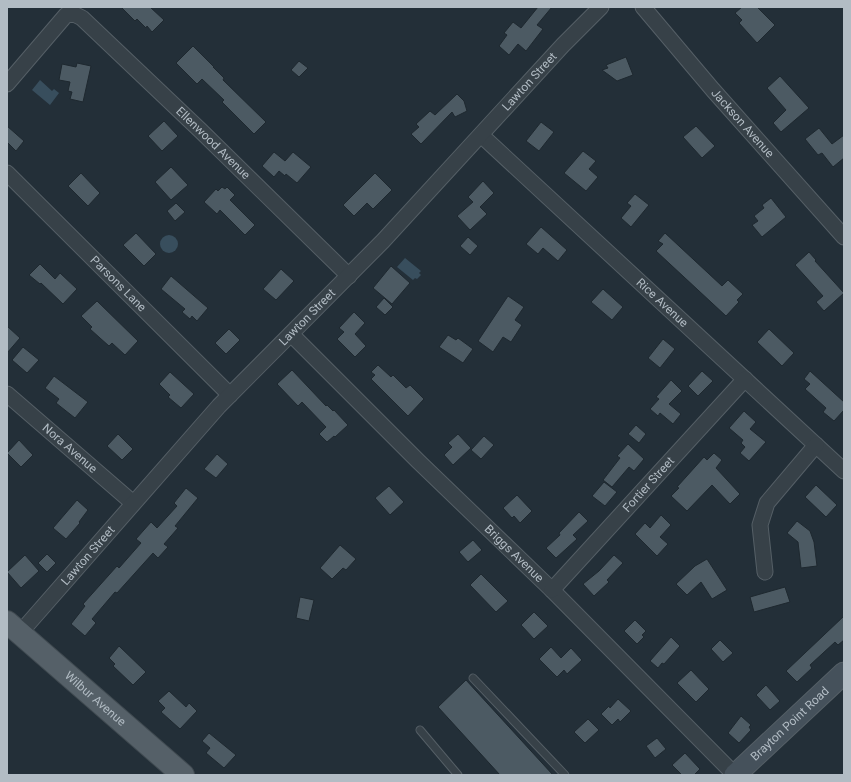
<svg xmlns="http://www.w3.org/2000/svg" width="851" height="782" font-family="Roboto,sans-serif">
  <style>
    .water { fill: #384e5d }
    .building { fill: #4c5a63; stroke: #1e282f }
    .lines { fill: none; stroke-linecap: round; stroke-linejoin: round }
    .lane-casing { stroke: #555f66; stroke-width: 9 }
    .street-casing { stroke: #555f66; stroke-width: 17 }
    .secondary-casing { stroke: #555f66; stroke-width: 23 }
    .primary-casing { stroke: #404a51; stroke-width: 24 }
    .lane { stroke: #374148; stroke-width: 7 }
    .street { stroke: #374148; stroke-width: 15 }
    .secondary { stroke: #45515b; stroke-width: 21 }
    .primary { stroke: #556068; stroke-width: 22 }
    .labels { text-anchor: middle; stroke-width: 4; stroke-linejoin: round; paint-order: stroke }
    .street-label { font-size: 12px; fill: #b2bcc4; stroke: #1c262d }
  </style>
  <rect width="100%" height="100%" fill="#232f38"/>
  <!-- water -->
  <g class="water">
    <path d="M40,80L52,91L54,89L59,93L50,105L32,90Z"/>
    <circle cx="169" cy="244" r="9"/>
    <path d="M405,258L421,271L419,273L421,275L417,279L415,278L413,280L397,267Z"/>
  </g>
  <!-- building -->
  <g class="building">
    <path d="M121,7H150L164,20L152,32L147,26L146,28L137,19L135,21Z"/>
    <path d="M538,7H552L537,25L543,29L526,51L518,44L509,55L499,46L507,35L504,33L513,22L521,28Z"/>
    <path d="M742,7H757L775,25L757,43L739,23L742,20L735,13Z"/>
    <path d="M193,46L214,67H213L224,78L223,80L266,122L254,134L222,102L224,100L202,79L197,84L176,63Z"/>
    <path d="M626,57L633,75L617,81L602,70L608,68L606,65Z"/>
    <path d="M299,61L308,68L299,77L291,70Z"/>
    <path d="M77,63L91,66L83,102L70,99L72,92L68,91L70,82L59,80L62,64L76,67Z"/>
    <path d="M780,76L809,108L781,132L773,123L786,110L767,88Z"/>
    <path d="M457,94L464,101L467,111L455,117L452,112L421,144L411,134L419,127L416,124L430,111L435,115Z"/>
    <path d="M164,121L178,136L162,151L148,136Z"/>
    <path d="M541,122L554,132L539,151L526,141Z"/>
    <path d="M7,126L24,141L16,151L7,142Z"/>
    <path d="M696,126L715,146L702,158L683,137Z"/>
    <path d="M819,128L832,144L844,135V158L833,167L822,153L818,155L805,139Z"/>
    <path d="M583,151L596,161L589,169L598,177L586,191L564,173Z"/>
    <path d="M274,152L285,161L293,152L311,167L297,183L286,174L285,176L279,171L274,177L262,166Z"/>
    <path d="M171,167L188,185L171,200L155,182Z"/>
    <path d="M81,173L100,193L88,206L68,186Z"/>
    <path d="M375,173L392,190L373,209L367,203L354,216L343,205Z"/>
    <path d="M483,181L494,193L480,207L487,214L470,230L457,216L473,202L468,197Z"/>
    <path d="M222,187L225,189L227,187L235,195L230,200L255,225L245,235L220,210L217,214L204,202L216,189L218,191Z"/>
    <path d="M635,194L649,205L631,227L621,218L631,206L627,203Z"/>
    <path d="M771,198L786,217L762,237L752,225L758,221L754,216L764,208L762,205Z"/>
    <path d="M176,203L185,212L175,221L167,211Z"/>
    <path d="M541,227L567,250L558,261L543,248L538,254L526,244Z"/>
    <path d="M136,233L156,254L144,266L123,245Z"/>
    <path d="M665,233L722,286L728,280L743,294L737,300L739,302L726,316L656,251L663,244L658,241Z"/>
    <path d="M468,237L478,246L470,255L460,246Z"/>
    <path d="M809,252L816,260L815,261L844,293L824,311L816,302L823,296L795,265Z"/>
    <path d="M40,264L55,279L60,273L77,289L63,304L41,283L40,284L29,275Z"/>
    <path d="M391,266L410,283L392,304L373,288Z"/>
    <path d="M281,269L294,281L276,300L263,289Z"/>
    <path d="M171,276L208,308L197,321L192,316L190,319L182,312L185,309L161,289Z"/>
    <path d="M603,289L623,307L612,320L591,302Z"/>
    <path d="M508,296L524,307L515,320L522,325L511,342L503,337L493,352L478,341Z"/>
    <path d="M384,298L393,307L385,315L376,307Z"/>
    <path d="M97,301L138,341L125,355L112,343L109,346L100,338L90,329L92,327L81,316Z"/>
    <path d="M354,312L365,323L355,334L366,346L355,357L337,339L344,332L339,328Z"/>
    <path d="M7,326L20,338L7,353Z"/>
    <path d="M229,329L240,340L226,354L215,343Z"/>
    <path d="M769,329L794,353L782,366L757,342Z"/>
    <path d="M448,335L456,340L458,338L473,349L463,363L439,347Z"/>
    <path d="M663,339L675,349L660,368L648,358Z"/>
    <path d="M23,347L39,360L27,373L12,360Z"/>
    <path d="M378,365L391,377L393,375L406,388L410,385L424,399L408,416L371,379L375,375L371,372Z"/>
    <path d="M292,370L326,406L327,405L333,411L334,410L348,425L335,437L334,436L327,442L319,434L326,427L302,402L298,406L277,384Z"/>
    <path d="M702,371L713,381L698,396L688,386Z"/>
    <path d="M810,371L844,402V410L834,421L823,412L826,408L805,389L810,384L804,379Z"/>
    <path d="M170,372L194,394L181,408L168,397L170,395L159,384Z"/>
    <path d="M54,376L88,402L75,418L56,403L59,399L45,388Z"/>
    <path d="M671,380L682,391L669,404L681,414L673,424L660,413L658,416L650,409L659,399L656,397Z"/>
    <path d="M744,411L756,422L750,429L766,442L749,461L740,453L745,447L741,443L743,440L729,428Z"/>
    <path d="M636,425L646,434L639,443L628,434Z"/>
    <path d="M118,434L133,449L122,460L107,446Z"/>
    <path d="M458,434L471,448L453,465L444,455L452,447L448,443Z"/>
    <path d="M484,436L494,445L481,459L471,450Z"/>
    <path d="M19,440L33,455L21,467L7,453Z"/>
    <path d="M628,444L644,459L634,471L629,467L612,487L603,480L620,458L617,456Z"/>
    <path d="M714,453L722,460L716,468L740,494L730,504L712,485L687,511L671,496L679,488L677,487L704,457L707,460Z"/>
    <path d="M217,454L228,464L216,478L204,469Z"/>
    <path d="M604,482L617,492L605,506L592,496Z"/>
    <path d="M816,485L837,505L826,517L805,497Z"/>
    <path d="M389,486L404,502L390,515L375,498Z"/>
    <path d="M186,488L198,498L175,526L178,528L164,544L168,547L158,558L153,553L117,593L115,592L92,619L96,623L85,636L71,624L85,606L83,604L117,566L119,568L141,543L136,539L151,522L157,528L177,506L174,503Z"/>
    <path d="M517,495L532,511L520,523L514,516L512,518L503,508Z"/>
    <path d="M77,500L88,510L79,522L80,523L66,539L53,528Z"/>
    <path d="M579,512L588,521L573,535L577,539L556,558L546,548L560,535L559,533Z"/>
    <path d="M661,515L671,525L660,537L668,544L657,556L635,534L645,523L650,528Z"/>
    <path d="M797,521L810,531L814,542L817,566L801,568L798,542L787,533Z"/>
    <path d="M473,540L482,550L468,562L459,552Z"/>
    <path d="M340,545L356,559L346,570L343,568L332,579L320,568Z"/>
    <path d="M47,554L56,563L47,572L38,563Z"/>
    <path d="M25,555L39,571L21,588L7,572Z"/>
    <path d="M614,555L623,563L607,580L609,582L594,596L583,584L599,571Z"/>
    <path d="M707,559L727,590L712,599L701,582L687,595L676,584L695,566Z"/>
    <path d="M481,574L508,601L496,612L470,585Z"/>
    <path d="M785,587L790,602L754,612L750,597Z"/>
    <path d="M300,597L314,600L309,621L296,618Z"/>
    <path d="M534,612L548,626L534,639L521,625Z"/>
    <path d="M844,616V640L838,645L835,642L810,665L812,668L797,682L786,671Z"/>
    <path d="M635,620L646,631L642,635L644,637L637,644L624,631Z"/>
    <path d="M671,637L680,646L664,664L662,663L658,668L650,661Z"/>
    <path d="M720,640L733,653L723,662L711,649Z"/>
    <path d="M119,646L146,672L133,685L113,666L115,664L109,658Z"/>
    <path d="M551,647L561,658L571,648L582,660L567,674L564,670L557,677L539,659Z"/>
    <path d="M691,670L709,689L696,702L677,683Z"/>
    <path d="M466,680L553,775H500L438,707Z"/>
    <path d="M766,685L780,701L770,710L756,695Z"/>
    <path d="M169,691L186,707L189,703L197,711L180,729L161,712L165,708L158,701Z"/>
    <path d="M618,699L631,711L620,722L618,719L612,725L601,714L609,706L610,708Z"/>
    <path d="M741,716L751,725L749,727L751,730L739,743L728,733Z"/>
    <path d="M588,719L599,730L585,743L574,732Z"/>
    <path d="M209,733L236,755L224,768L206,753L210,748L202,741Z"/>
    <path d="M657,738L666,749L655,758L646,746Z"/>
    <path d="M685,753L700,769L694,775H682L672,765Z"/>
  </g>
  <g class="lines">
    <!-- lane casing -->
    <g class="lane-casing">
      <g id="lane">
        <path d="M473,678L565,775"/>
        <path d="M420,730L458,775"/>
      </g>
    </g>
    <!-- street casing -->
    <g class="street-casing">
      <g id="street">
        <path id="s1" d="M643,7L713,90L844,237"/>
        <path id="s2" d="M7,84L66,15L74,14L82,18L201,131L349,276"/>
        <path id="s3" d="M481,135L844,471"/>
        <path id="s4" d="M7,173L230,395"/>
        <path id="s5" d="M291,334L418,461L552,590L735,775"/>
        <path id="s6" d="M7,394L133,503"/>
        <path d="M765,572L760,525L767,503L816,445"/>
        <path id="s7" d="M552,590L745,379"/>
        <path id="s8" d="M20,633L219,406L383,241L563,45L601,7"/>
      </g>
    </g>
    <!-- secondary casing -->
    <g class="secondary-casing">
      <g id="secondary">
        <path id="s9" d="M735,775L844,673"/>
      </g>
    </g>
    <!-- primary casing -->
    <g class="primary-casing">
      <g id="primary">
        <path id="s10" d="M7,622L183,775"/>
      </g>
    </g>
    <!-- lane -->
    <use href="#lane" class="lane"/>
    <!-- street -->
    <use href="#street" class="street"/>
    <!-- secondary -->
    <use href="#secondary" class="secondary"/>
    <!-- primary -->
    <use href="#primary" class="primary"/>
  </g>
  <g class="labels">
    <!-- street labels -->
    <g class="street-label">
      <text dy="4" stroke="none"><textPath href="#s8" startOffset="751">Lawton Street</textPath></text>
      <text dy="4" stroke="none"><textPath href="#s1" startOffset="153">Jackson Avenue</textPath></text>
      <text dy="4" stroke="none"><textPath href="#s2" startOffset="289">Ellenwood Avenue</textPath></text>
      <text dy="4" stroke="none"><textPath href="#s4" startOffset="157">Parsons Lane</textPath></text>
      <text dy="4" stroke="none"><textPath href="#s3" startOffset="247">Rice Avenue</textPath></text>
      <text dy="4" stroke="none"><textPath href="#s8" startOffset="427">Lawton Street</textPath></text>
      <text dy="4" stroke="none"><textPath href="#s6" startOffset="83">Nora Avenue</textPath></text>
      <text dy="4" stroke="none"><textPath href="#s7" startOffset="143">Fortier Street</textPath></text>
      <text dy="4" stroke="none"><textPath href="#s5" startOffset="313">Briggs Avenue</textPath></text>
      <text dy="4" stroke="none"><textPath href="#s8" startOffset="103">Lawton Street</textPath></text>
      <text dy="4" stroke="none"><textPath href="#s10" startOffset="117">Wilbur Avenue</textPath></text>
      <text dy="4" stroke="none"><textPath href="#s9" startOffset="75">Brayton Point Road</textPath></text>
    </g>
  </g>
  <!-- border -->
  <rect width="851" height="782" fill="none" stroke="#b2bcc4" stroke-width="16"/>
</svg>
